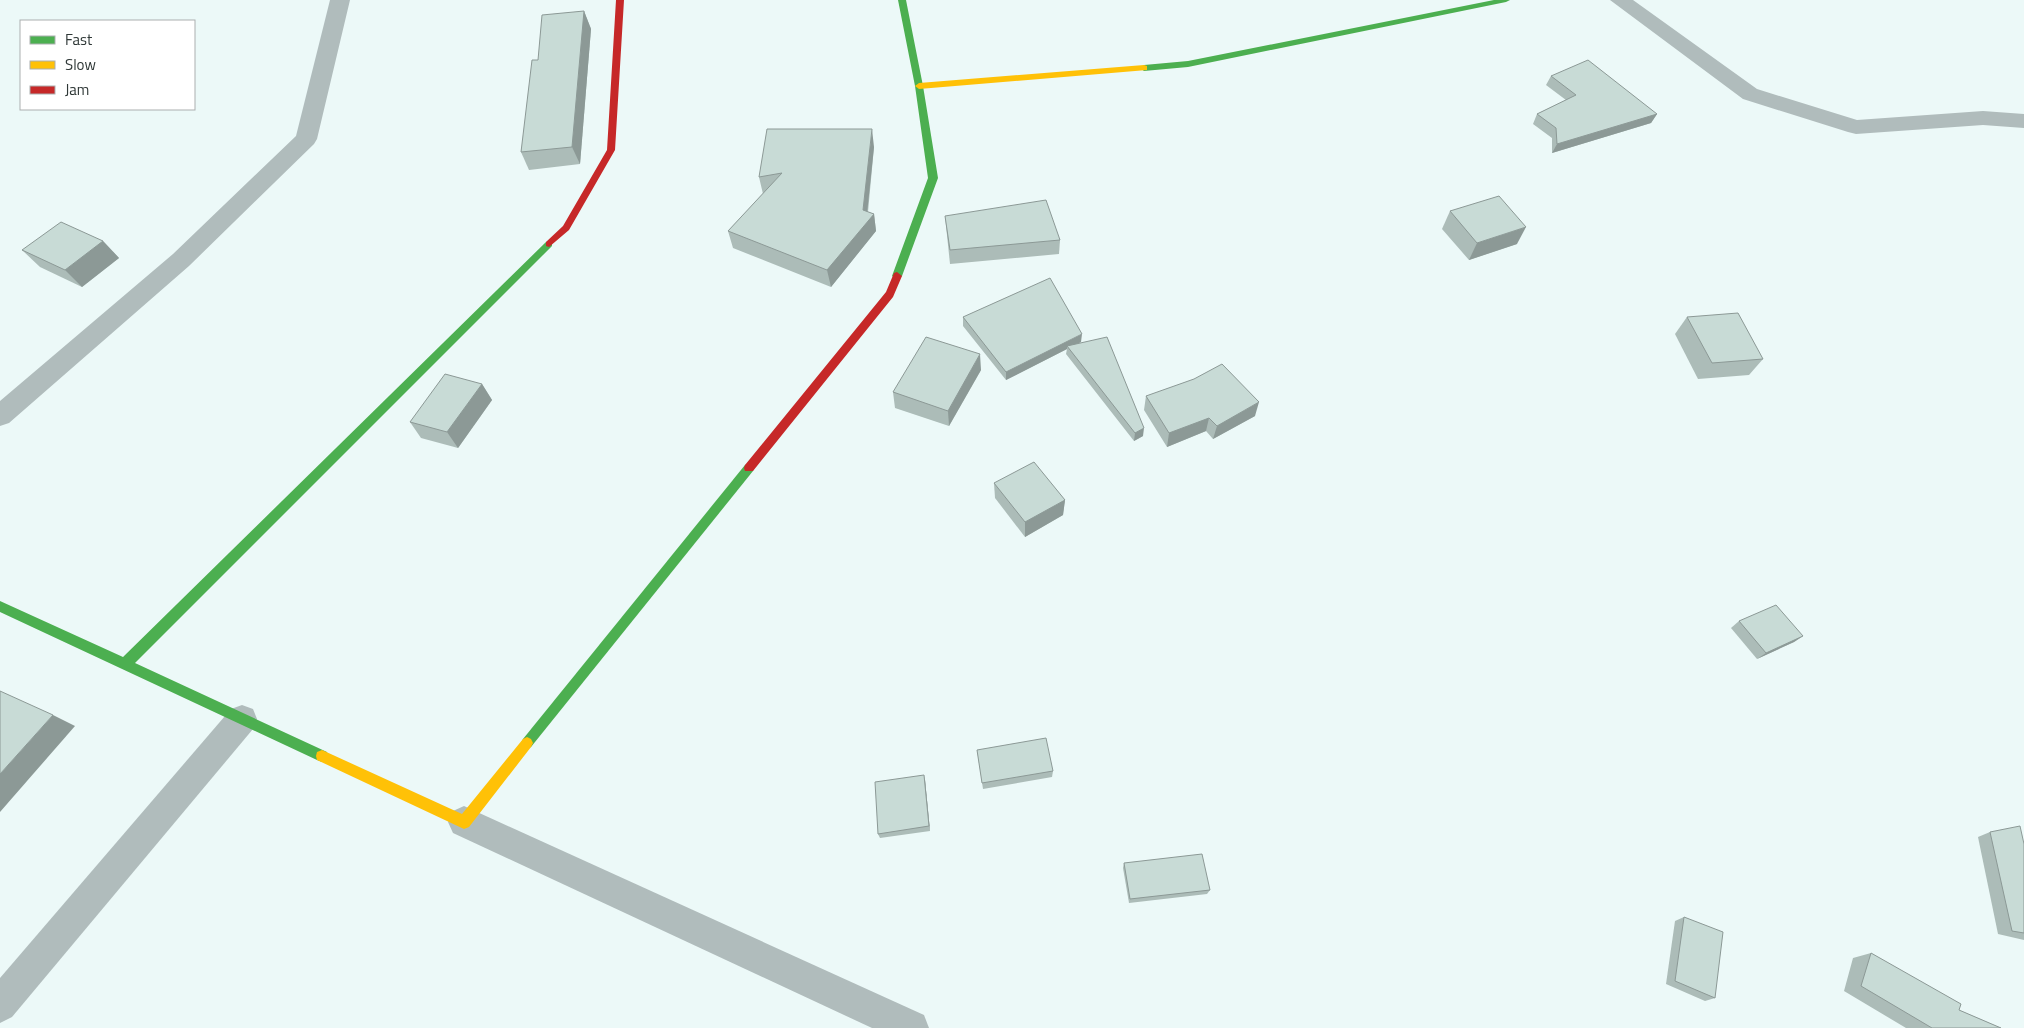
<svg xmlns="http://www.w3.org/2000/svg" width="2024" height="1028" font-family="'Titillium Web',sans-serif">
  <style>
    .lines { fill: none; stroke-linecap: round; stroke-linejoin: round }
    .street { fill: #b0bcbc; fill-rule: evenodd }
    .fast { fill: #4caf50; fill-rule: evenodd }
    .slow { fill: #ffc107; fill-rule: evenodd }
    .jam { fill: #c62828; fill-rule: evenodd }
    .wall { fill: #acbcb8 }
    .shaded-wall { fill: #8c9996 }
    .building { fill: #c8dbd6; stroke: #8c9996 }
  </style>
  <rect width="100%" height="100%" fill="#ecf9f8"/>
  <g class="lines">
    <!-- street -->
    <g class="street">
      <path d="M330,0H350L317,139L314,144L189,266L9,423L0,426V401L173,254L296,136Z"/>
      <path d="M1610,0H1633L1757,89L1857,120L1983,111L2024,114V128L1983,125L1856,134L1848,132L1743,99Z"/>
      <path d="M242,705L253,709L257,719L253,729L12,1017L0,1023V978L231,709Z"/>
      <path d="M464,806L924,1015L929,1028H872L453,833L448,822L453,811Z"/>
    </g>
    <!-- fast -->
    <g class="fast">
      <path d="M898,0H906L923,86L938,178L902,276L897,280L892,276L928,178L915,86Z"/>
      <path d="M1494,0H1510L1506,2L1188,67L1144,71L1140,68L1144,65L1188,61Z"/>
      <path d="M549,241L552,242V246L135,663L327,752L328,756L327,760L322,762L317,760L0,612V601L123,657L546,242Z"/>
      <path d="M749,463L753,465L754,468L753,471L531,747L527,749L523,747L521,743L523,739L745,465Z"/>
    </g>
    <!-- slow -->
    <g class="slow">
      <path d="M1144,65L1147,66V70L919,89L915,86L919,83Z"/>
      <path d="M527,737L531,739L533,743L531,747L469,827L464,829L317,760L316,756L317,752L322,750L462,814L523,739Z"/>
    </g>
    <!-- jam -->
    <g class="jam">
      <path d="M616,0H624L615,150L569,230L549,247L546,246V242L563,226L607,150Z"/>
      <path d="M897,272L902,276L893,297L753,471H745L744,468L745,465L886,292L894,273Z"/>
    </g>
  </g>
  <!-- wall -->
  <g class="wall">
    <path d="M584,11L591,29L580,164L529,170L521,152L538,60Z"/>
    <path d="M1551,76L1657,114L1651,123L1552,153V138L1533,124L1537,114L1566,100L1546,85Z"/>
    <path d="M874,147L868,212L874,214L876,231L831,287L733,248L728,231L763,194L759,177Z"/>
    <path d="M1450,211L1517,244L1469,260L1442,229Z"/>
    <path d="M945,216L1060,240L1059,254L950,264Z"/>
    <path d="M103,241L119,258L82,287L40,267L22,250Z"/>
    <path d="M963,317L1081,342L1078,343L1143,436L1134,441L1066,354L1067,349L1006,380L963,326Z"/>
    <path d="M1687,317L1763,359L1749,375L1698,379L1675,334Z"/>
    <path d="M981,370L949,426L895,408L893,392Z"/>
    <path d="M482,384L492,400L458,448L421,438L410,422Z"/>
    <path d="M1146,396L1255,416L1213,439L1206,431L1167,447L1144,410Z"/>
    <path d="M994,483L1065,500L1063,515L1025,537L995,498Z"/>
    <path d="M1739,621L1803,636L1794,642L1757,659L1731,628Z"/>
    <path d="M977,750L1053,771L1052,777L983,789Z"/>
    <path d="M925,780L930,831L880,838L878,834Z"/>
    <path d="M1990,832L2024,844V940L1998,934L1978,837Z"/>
    <path d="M1124,863L1210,890L1207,894L1129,903L1123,868Z"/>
    <path d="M1684,917L1715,998L1705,1001L1666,984L1675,921Z"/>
    <path d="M1871,953L1959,1010L2001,1028H1906L1844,991L1853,958Z"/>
  </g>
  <!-- shaded-wall -->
  <g class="shaded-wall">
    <path d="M584,11L591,29L580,164L572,147Z"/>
    <path d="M1657,114L1651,123L1552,153L1557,144Z"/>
    <path d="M872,129L874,147L866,223L874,214L876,231L831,287L827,270L863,210Z"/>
    <path d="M1526,227L1517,244L1469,260L1477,243Z"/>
    <path d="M103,241L119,258L82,287L65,270Z"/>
    <path d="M1082,334L1081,342L1069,348L1067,346V349L1006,380V372Z"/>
    <path d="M980,354L981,370L949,426L948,411Z"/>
    <path d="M482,384L492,400L458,448L447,432Z"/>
    <path d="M1259,402L1255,416L1213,439L1217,426Z"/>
    <path d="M1209,418L1206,431L1167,447L1169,433Z"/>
    <path d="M1144,428L1143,436L1134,441L1135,433Z"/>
    <path d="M1065,500L1063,515L1025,537V522Z"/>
    <path d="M1803,636L1794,642L1757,659L1766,653Z"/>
    <path d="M53,715L75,726L0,812V774Z"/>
    <path d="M924,775L925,780L930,831L929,826Z"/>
  </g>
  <!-- building -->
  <g class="building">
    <path d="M584,11L572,147L521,152L532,60H538L542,15Z"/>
    <path d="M1588,60L1657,114L1557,144L1556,128L1537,114L1576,95L1551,76Z"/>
    <path d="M767,129H872L863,210L874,214L827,270L728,231L782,173L759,177Z"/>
    <path d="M1499,196L1526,227L1477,243L1450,211Z"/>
    <path d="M1046,200L1060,240L950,250L945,216Z"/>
    <path d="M61,222L103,241L65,270L22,250Z"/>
    <path d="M1050,278L1082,334L1006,372L963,317Z"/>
    <path d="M1738,313L1763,359L1712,363L1687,317Z"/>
    <path d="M926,337L980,354L948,411L893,392Z"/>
    <path d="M1107,337L1144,428L1135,433L1067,346Z"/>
    <path d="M1222,364L1259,402L1217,426L1209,418L1169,433L1146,396L1194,379Z"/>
    <path d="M445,374L482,384L447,432L410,422Z"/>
    <path d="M1034,462L1065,500L1025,522L994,483Z"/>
    <path d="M1776,605L1803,636L1766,653L1739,621Z"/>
    <path d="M0,691L53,715L0,774Z"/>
    <path d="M1046,738L1053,771L982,783L977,750Z"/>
    <path d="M924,775L929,826L878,834L875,782Z"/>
    <path d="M2020,826L2024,844V933L2012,931L1990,832Z"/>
    <path d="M1202,854L1210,890L1130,899L1124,863Z"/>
    <path d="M1684,917L1723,932L1715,998L1675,981Z"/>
    <path d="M1871,953L1961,1004L1959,1010L2001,1028H1932L1861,986Z"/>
  </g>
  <!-- legend -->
  <rect x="20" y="20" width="175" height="90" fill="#ffffff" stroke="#abafaf"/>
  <rect x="30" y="36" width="25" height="8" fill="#4caf50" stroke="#abafaf"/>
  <text x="65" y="45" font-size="15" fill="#2e3736">Fast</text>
  <rect x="30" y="61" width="25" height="8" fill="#ffc107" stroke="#abafaf"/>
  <text x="65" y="70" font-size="15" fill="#2e3736">Slow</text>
  <rect x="30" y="86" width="25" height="8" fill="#c62828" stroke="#abafaf"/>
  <text x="65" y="95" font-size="15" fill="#2e3736">Jam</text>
</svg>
